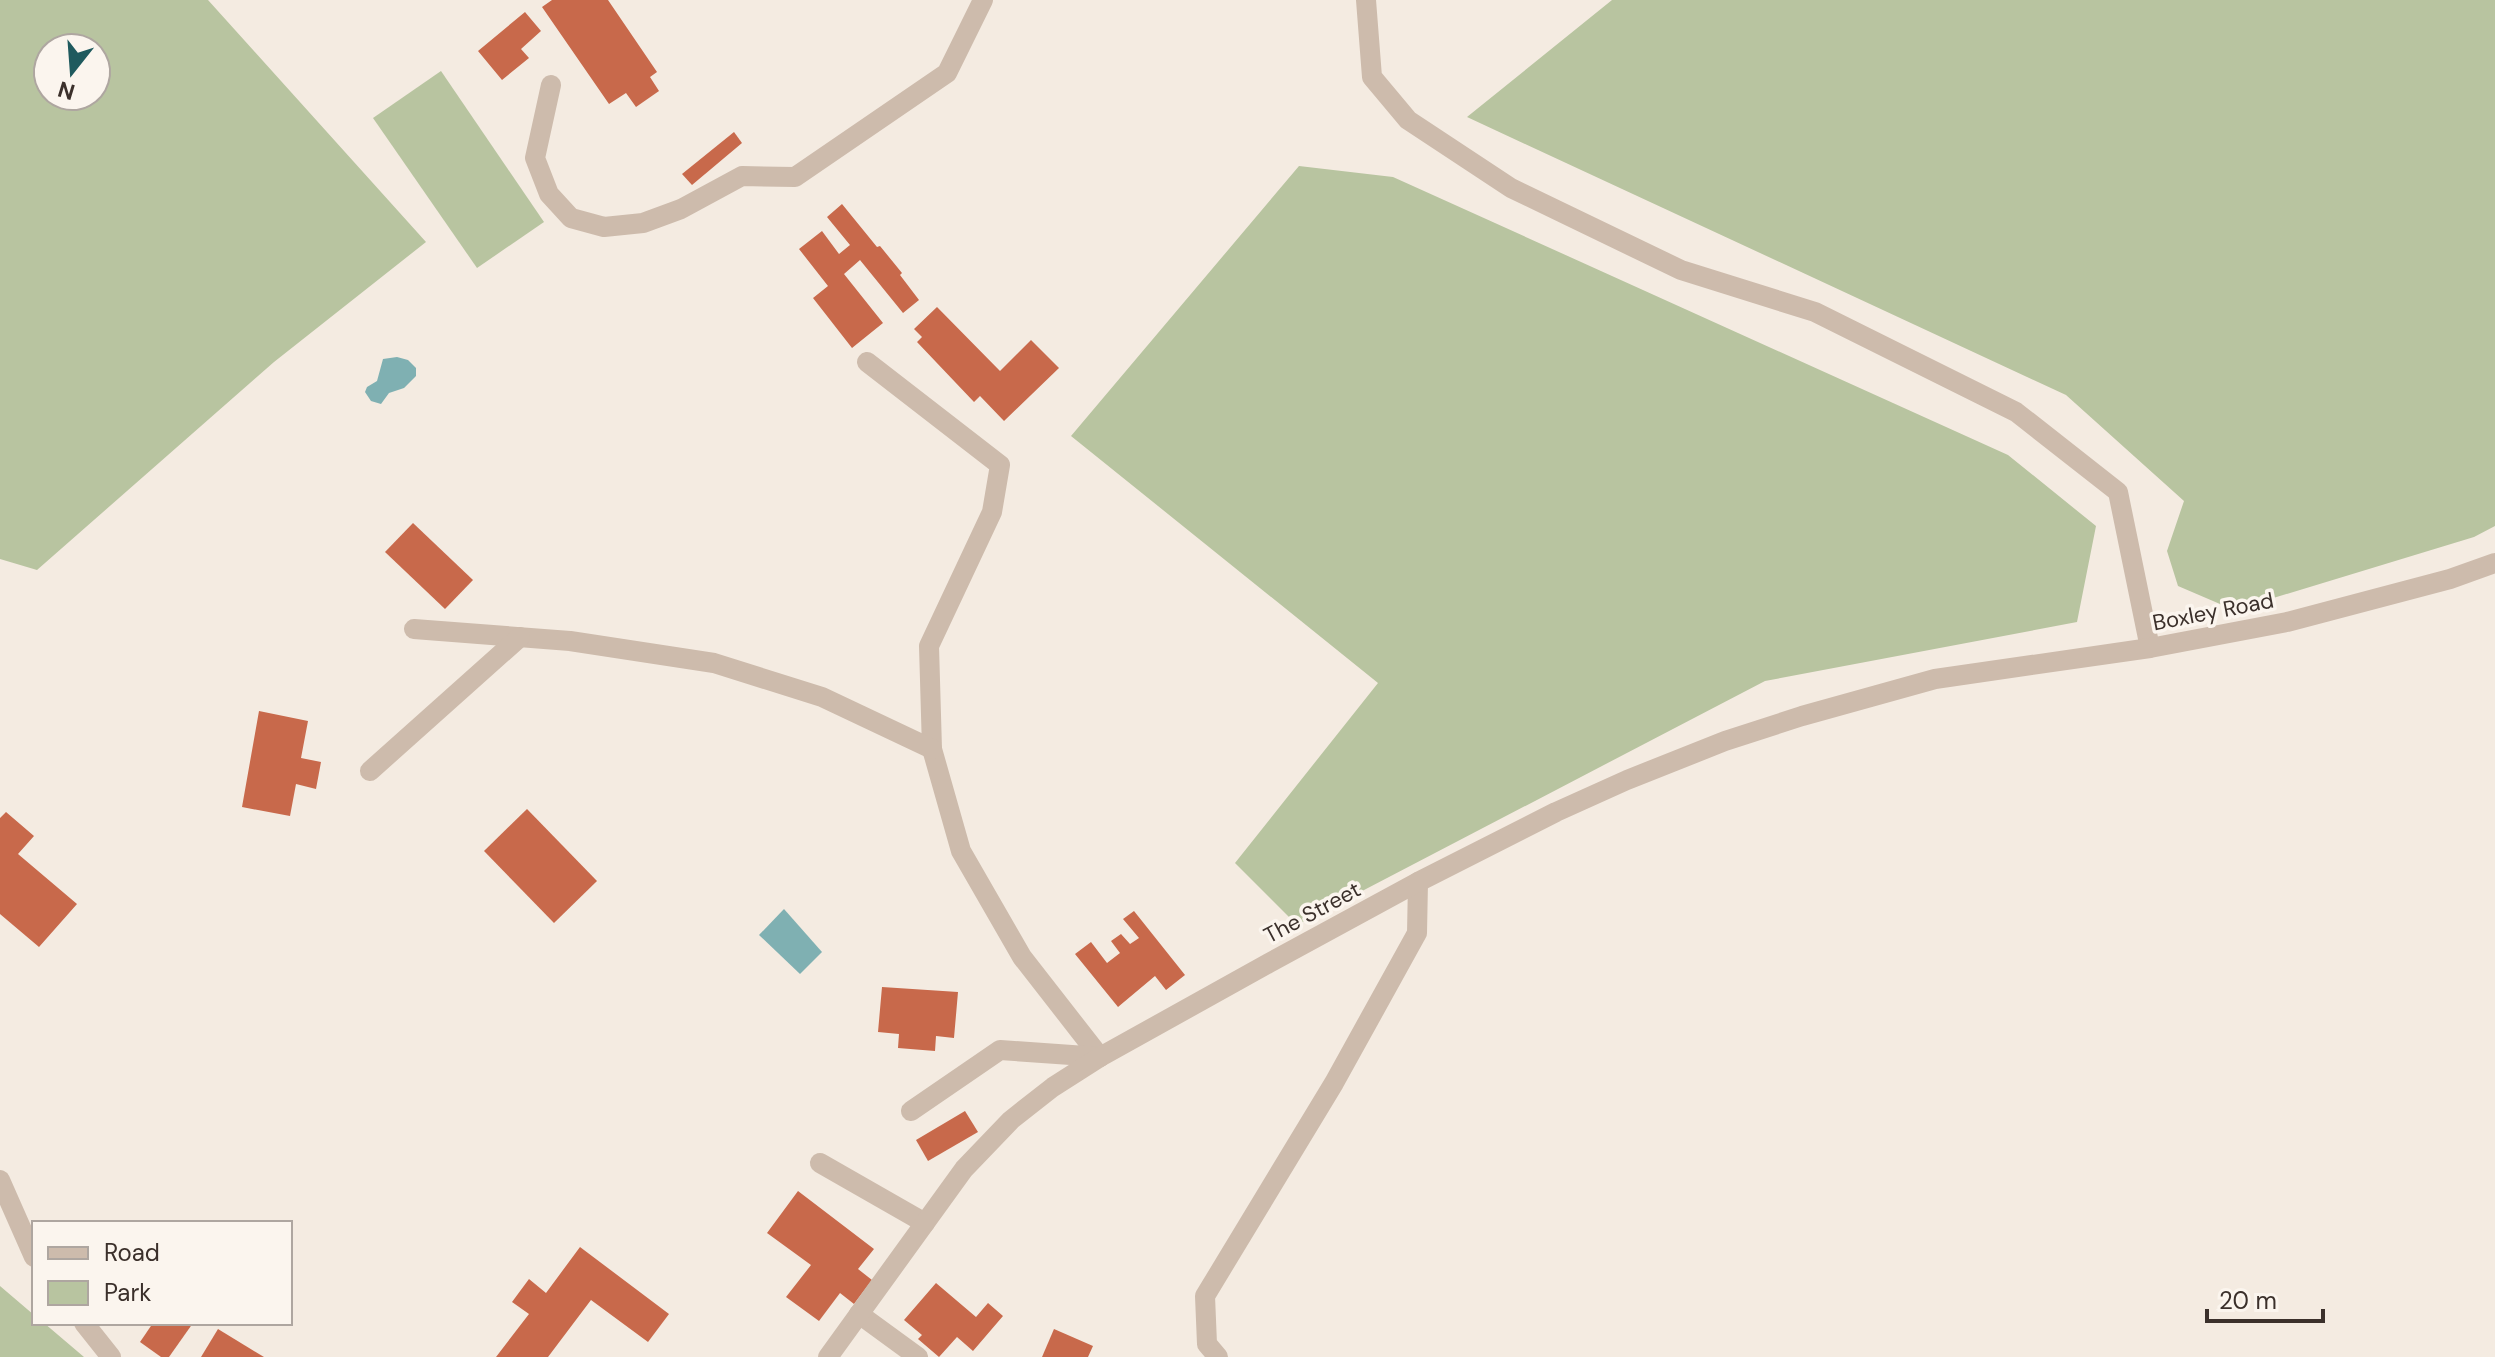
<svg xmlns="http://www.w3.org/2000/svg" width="2495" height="1357" font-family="'DM Sans',sans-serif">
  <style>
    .green { fill: #b8c4a0; fill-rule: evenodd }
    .water { fill: #7fb0b2 }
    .building { fill: #c8694b }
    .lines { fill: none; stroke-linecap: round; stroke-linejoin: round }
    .service { stroke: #cdbbac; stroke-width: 20 }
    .tertiary { stroke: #cdbbac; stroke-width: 20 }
    .labels { text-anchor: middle; stroke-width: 7; stroke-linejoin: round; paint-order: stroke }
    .street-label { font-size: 22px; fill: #3b302b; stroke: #fbf5ee }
  </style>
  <rect width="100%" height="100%" fill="#f4ebe1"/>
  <!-- green -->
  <g class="green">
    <path d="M0,0H208L426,242L274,362L37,570L0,559ZM48,48H96V96H48Z"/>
    <path d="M1612,0H2495V526L2474,537L2234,610L2178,586L2167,551L2184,501L2066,395L1467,117Z"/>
    <path d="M441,71L544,222L477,268L373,118Z"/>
    <path d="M1299,166L1393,177L2008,455L2096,526L2077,622L1765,681L1297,925L1235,863L1378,683L1071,436Z"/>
    <path d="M0,1286L34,1315V1323H44L84,1357H0Z"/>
  </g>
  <!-- water -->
  <g class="water">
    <path d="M397,357L408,360L416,368V376L404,388L389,393L381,404L371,401L365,392L367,387L377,381L383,359Z"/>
    <path d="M784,909L822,952L800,974L759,935Z"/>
  </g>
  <!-- building -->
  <g class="building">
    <path d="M552,0H608L657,72L650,77L659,91L636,107L626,93L609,104L542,7Z"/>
    <path d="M525,12L541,31L521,49L529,58L502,80L478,51Z"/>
    <path d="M734,132L742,143L692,185L682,174Z"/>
    <path d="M842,204L877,247L880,246L902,273L900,275L919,300L903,313L860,260L844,274L883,323L852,348L813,298L828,286L799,249L822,231L839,254L850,245L827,217Z"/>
    <path d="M937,307L1000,371L1031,340L1059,368L1004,421L980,396L974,402L917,342L922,337L914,329Z"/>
    <path d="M413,523L473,580L445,609L385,552Z"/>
    <path d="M259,711L308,721L301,758L321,762L316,789L296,784L290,816L242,807Z"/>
    <path d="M527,809L597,881L554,923L484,851Z"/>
    <path d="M6,812L34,836L18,854L77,904L39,947L0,914V818Z"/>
    <path d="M1134,911L1185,975L1166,990L1155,976L1118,1007L1075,954L1091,942L1107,963L1120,953L1111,941L1121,934L1130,944L1139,938L1123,919Z"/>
    <path d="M882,987L958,992L954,1038L936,1036L935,1051L898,1048L899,1034L878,1032Z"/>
    <path d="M965,1111L978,1132L928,1161L916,1140Z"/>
    <path d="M798,1191L874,1249L858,1269L872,1280L854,1304L840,1293L819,1321L786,1297L811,1265L767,1233Z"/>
    <path d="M580,1247L669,1314L648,1342L591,1300L548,1357H496L529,1314L512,1302L529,1279L546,1293Z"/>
    <path d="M936,1283L976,1317L988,1303L1003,1316L973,1351L957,1337L939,1357L918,1339L922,1335L904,1320Z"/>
    <path d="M153,1323H193L169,1357H161L140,1342Z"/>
    <path d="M218,1329L264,1357H201Z"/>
    <path d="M1054,1329L1093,1346L1088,1357H1042Z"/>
  </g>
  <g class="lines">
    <!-- service -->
    <g class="service">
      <path d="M1366,0L1372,77L1408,120L1511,188L1681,270L1815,312L2016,412L2118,492L2150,648"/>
      <path d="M551,85L535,158L549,194L571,218L604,227L643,223L681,209L742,176L795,177L947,73L983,0"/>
      <path d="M867,362L1000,465L992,512L929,646L932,749L961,851L1022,957L1100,1057"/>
      <path d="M414,629L570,641L714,663L822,697L932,749"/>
      <path d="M370,771L520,637"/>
      <path d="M911,1111L1000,1050L1100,1057"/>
      <path d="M820,1163L925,1223"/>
      <path d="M0,1180L34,1257"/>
      <path d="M859,1314L918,1357"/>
      <path d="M84,1323L111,1357"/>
      <path d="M1218,1357L1207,1344L1205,1296L1334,1083L1417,933L1418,882"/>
    </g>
    <!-- tertiary -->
    <path class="tertiary" d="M828,1357L964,1169L1011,1120L1053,1087L1100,1057L1269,963L1418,882L1556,812L1627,780L1725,741L1802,716L1935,679L2150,648L2287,622L2450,579L2495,563"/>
  </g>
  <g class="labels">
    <!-- street labels -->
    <g class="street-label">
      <text transform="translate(2213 611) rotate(-11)" y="8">Boxley Road</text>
      <text transform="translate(1312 912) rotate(-28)" y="8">The Street</text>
    </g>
  </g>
  <!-- legend -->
  <rect x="32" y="1221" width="260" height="104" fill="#fbf5ee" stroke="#aea6a0" stroke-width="2"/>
  <rect x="48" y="1247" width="40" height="12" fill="#cdbbac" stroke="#aea6a0" stroke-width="2"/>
  <text x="104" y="1261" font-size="24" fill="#3b302b">Road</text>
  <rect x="48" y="1281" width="40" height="24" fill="#b8c4a0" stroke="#aea6a0" stroke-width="2"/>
  <text x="104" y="1301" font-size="24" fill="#3b302b">Park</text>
  <!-- north arrow -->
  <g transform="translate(72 72) rotate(197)"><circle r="38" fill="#fbf5ee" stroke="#aea6a0" stroke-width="2"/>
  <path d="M0-6L14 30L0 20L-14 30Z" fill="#1f5a5e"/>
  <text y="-12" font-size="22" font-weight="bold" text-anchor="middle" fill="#3b302b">N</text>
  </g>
  <!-- scale -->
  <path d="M2207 1309v12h116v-12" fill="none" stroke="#3b302b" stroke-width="4"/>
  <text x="2219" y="1309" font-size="24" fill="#3b302b" stroke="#fbf5ee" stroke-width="6" paint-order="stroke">20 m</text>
</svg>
